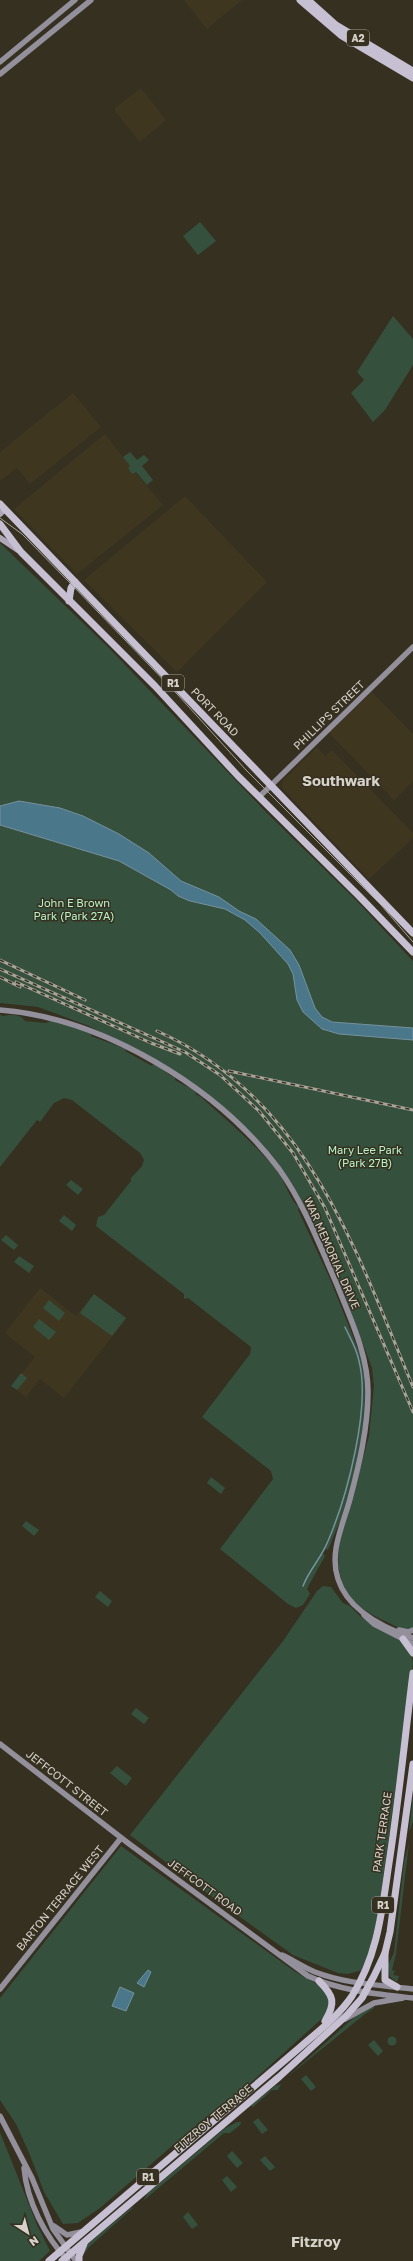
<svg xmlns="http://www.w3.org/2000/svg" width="413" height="2261" font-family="'Golos Text',sans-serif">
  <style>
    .built { fill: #3f3620 }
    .green { fill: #35503c }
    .water { fill: #4b778a; stroke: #75929d }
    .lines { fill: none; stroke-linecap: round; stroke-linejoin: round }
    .stream { stroke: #75929d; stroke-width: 1.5 }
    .secondary { stroke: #938f9b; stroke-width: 5.5 }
    .primary { stroke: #aea8b8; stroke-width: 6 }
    .highway { stroke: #c7c0d3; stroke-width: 7 }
    .tram { stroke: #a9a49a; stroke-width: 1 }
    .rail-casing { stroke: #a9a49a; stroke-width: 3 }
    .rail { stroke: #363021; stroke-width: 1.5; stroke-dasharray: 4.5; stroke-linecap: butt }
    .labels { text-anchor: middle; stroke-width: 3; stroke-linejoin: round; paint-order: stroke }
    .shield { fill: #363021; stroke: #a6a197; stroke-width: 1 }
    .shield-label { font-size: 10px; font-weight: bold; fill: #d6d2c9 }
    .street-label { font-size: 11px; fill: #d6d2c9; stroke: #363021 }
    .park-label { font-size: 11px; fill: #b6f3c6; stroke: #363021 }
    .district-label { font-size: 15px; font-weight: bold; fill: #d6d2c9; stroke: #363021 }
  </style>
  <rect width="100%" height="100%" fill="#363021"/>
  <!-- built -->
  <g class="built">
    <path d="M184,0H242L207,29Z"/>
    <path d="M141,88L166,120L140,142L115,111V108Z"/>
    <path d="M73,393L101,427L30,484L17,468L0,481V452Z"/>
    <path d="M105,434L130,466L128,468L132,474L135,472L163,505L77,574L14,509Z"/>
    <path d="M185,496L267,582L177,672L84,580Z"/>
    <path d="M372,692L413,734V781L394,800L329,733Z"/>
    <path d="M317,747L325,756L332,750L413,833V838L369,879L282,788V781Z"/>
    <path d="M40,1288L76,1316L94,1294L126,1319L64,1398L40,1379L26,1397L12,1386L35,1357L5,1333Z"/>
  </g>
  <!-- green -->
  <g class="green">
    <path d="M200,222L216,241L198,255L183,236Z"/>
    <path d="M393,316L413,339V365L385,410L373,422L351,393L364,380L357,372Z"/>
    <path d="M130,452L137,460L144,455L149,460L142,466L153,480L147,485L136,472L132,474L128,468L130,466L123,457Z"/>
    <path d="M0,543L108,647L265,811L355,899L413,961V1628C403,1632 396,1626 387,1622C349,1605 335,1586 339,1544L369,1436L374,1386L372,1368L345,1296L300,1200L279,1167L198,1088L172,1069L89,1026L38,1007L0,1003Z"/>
    <path d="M0,1014L2,1016C12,1015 19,1013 25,1021L46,1023L54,1019L92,1031L91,1036L126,1049L125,1051L152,1066L153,1064C162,1067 166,1074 175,1078V1080C182,1085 191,1087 197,1093L195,1094L201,1097C227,1121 256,1144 278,1172C286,1183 289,1199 299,1207L298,1210L330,1279L362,1359C373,1399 359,1465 346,1504C341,1520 334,1535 328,1550L326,1549L323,1553L325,1556L309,1585L307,1589L310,1594L303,1605L296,1608L288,1604L220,1549L273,1479L271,1471L202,1417L250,1354L251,1347L188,1298L184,1299V1294L96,1226L98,1217L104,1215L131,1181V1178L142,1166L144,1160L140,1153L72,1100L64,1098L54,1103L40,1122L37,1120L0,1167Z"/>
    <path d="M71,1180L83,1189L78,1195L66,1185Z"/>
    <path d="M64,1215L76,1225L72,1231L59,1221Z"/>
    <path d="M6,1235L18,1245L14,1250L1,1240Z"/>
    <path d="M19,1256L34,1266L29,1273L14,1262Z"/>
    <path d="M94,1294L126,1318L112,1336L80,1313Z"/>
    <path d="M49,1300L65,1313L59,1321L43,1308Z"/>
    <path d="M39,1319L56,1332L49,1340L33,1327Z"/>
    <path d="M21,1373L27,1378L17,1390L11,1386Z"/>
    <path d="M211,1477L225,1488L221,1494L207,1483Z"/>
    <path d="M26,1521L39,1530L34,1536L22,1526Z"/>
    <path d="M323,1586L331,1587L343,1603L350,1606L361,1617L404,1643L411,1654L413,1663L378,1915L369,1954L362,1970L348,1974L338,1973L293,1955L204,1891L130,1835L283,1641L317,1591Z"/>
    <path d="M100,1591L112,1601L108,1607L95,1597Z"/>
    <path d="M136,1708L149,1718L144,1724L131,1714Z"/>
    <path d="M117,1766L132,1778L126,1786L110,1773Z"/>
    <path d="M413,1796V1822L409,1832Z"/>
    <path d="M409,1843L396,1954L392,1970L395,1971L393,1975L399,1976L397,1982L390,1977L388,1965L394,1953L404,1862Z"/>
    <path d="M121,1846L294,1971L324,1988L331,2001L327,2014L235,2097L200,2122L100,2208L78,2223L63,2224L44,2192L30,2155L16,2124L0,2100V1998Z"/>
    <path d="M373,2005L374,2008L365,2014L286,2078L359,2013Z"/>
    <circle cx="392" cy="2041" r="4.5"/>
    <path d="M374,2040L383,2051L378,2056L368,2045Z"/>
    <path d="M306,2075L316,2087L311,2091L301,2079Z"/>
    <path d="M281,2084L278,2090H272L253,2107L251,2105L275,2086Z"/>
    <path d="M258,2118L268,2130L262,2134L253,2122Z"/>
    <path d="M237,2122H241L240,2125L230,2133H224L143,2201L147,2194L224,2129Z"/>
    <path d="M0,2132L37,2225L50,2251L39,2261H0Z"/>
    <path d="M232,2151L243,2163L237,2168L227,2156Z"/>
    <path d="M265,2156L275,2167L270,2171L260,2160Z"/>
    <path d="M227,2176L237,2187L231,2192L222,2180Z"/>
    <path d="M134,2207L89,2247L83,2256L88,2244L131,2208Z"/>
    <path d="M188,2212L198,2225L192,2229L183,2217Z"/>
  </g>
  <!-- water -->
  <g class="water">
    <path d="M19,801L60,808L83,816L119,834L149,853L181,881L219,897L239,911L256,919L290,950L299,965L315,1008L322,1017L332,1022L413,1028V1040L339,1034L322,1029L303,1012L297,1000L293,974L288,964L260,933L245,920L225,909L190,901L178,896L171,890L119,861L0,825V806Z"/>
    <path d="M148,1970L151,1972L144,1987L137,1983Z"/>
    <path d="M120,1987L134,1993L126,2011L112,2006Z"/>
  </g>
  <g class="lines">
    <!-- stream -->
    <path class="stream" d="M303,1586C309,1570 322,1557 328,1541C347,1497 371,1407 359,1361C357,1349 350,1338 345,1327"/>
    <!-- secondary -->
    <g class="secondary">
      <path d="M0,62L75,0"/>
      <path d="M0,74L91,0"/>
      <path d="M259,797L413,647"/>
      <path d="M0,1010C103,1018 217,1087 279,1169C304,1204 320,1246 337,1285C351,1320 368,1355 368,1392C368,1428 359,1465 350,1499C343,1525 329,1552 338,1579C348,1611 384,1628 413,1638"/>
      <path d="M364,1615L374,1624L413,1644"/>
      <path d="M399,1630L408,1632L413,1630"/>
      <path d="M0,1744L128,1843L308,1976C340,1991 378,1994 413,1998"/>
      <path d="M282,1955C293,1960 303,1967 315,1972C346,1984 380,1985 413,1989"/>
      <path d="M0,1989L121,1838"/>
      <path d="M345,2019L374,2003L403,1998"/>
      <path d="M0,2116L32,2178L53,2229L76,2261"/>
      <path d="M24,2168C27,2202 45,2236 68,2261"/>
      <path d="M54,2226L67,2235L81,2232"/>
    </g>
    <!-- primary -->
    <g class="primary">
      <path d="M0,514L5,509"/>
      <path d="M0,538L18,550"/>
    </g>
    <!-- highway -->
    <g class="highway">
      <path d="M300,0L342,36L413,78"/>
      <path d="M308,0L336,25L413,71"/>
      <path d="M0,504L413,933"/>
      <path d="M0,524L21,552L155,686L238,776L359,896L413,952"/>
      <path d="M69,601L71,588L75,582"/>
      <path d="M403,1639L413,1653"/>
      <path d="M385,1953V1980L397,1987"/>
      <path d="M319,1981C334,1996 336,2003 325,2021"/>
      <path d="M49,2261L298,2049C316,2033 338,2017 352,1996C378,1955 382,1910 389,1863C399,1799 405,1736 413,1673"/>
      <path d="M62,2261L279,2077L347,2015L362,1998L374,1976L385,1953L390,1932L413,1764"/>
      <path d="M79,2261V2256L84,2244"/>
    </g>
    <!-- tram -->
    <path class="tram" d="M0,518L22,534L72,585L178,695L246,770L381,905L413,942"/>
    <!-- rail casing -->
    <g class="rail-casing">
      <g id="rail">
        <path d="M0,960L85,1000"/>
        <path d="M0,969L185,1052L220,1075L259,1111L293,1153L325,1208L413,1412"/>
        <path d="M0,977L20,987"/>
        <path d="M16,982L151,1043L180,1054"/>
        <path d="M157,1031C306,1097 355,1248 413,1387"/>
        <path d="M229,1071L413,1110"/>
      </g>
    </g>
    <!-- rail -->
    <use href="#rail" class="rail"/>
  </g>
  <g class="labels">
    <!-- shield labels -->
    <g class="shield">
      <rect x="347" y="30" width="22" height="16" rx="3"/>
      <rect x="162" y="675" width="22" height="16" rx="3"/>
      <rect x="372" y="1897" width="22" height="16" rx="3"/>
      <rect x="137" y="2169" width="22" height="16" rx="3"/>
    </g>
    <g class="shield-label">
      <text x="358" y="42">A2</text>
      <text x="173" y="687">R1</text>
      <text x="383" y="1909">R1</text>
      <text x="148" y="2181">R1</text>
    </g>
    <!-- street labels -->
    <g class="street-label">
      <text transform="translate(215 712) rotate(46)" y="4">PORT ROAD</text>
      <text transform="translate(329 715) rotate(-44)" y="4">PHILLIPS STREET</text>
      <text transform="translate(332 1253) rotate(66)" y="4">WAR MEMORIAL DRIVE</text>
      <text transform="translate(67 1783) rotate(38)" y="4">JEFFCOTT STREET</text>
      <text transform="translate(382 1832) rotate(-82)" y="4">PARK TERRACE</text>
      <text transform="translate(205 1887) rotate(36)" y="4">JEFFCOTT ROAD</text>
      <text transform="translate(60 1898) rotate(-51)" y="4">BARTON TERRACE WEST</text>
      <text transform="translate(213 2118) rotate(-40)" y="4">FITZROY TERRACE</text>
    </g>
    <!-- park labels -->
    <g class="park-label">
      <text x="74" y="907">John E Brown<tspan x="74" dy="13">Park (Park 27A)</tspan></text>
      <text x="365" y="1154">Mary Lee Park<tspan x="365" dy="13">(Park 27B)</tspan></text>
    </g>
    <!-- district labels -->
    <g class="district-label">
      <text x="341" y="786">Southwark</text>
      <text x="316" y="2247">Fitzroy</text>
    </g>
  </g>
  <!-- north arrow -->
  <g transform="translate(28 2233) rotate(144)" stroke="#363021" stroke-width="3" paint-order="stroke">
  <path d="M0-3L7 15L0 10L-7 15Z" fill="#d6d2c9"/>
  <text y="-6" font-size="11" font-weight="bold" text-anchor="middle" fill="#d6d2c9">N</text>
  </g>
</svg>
